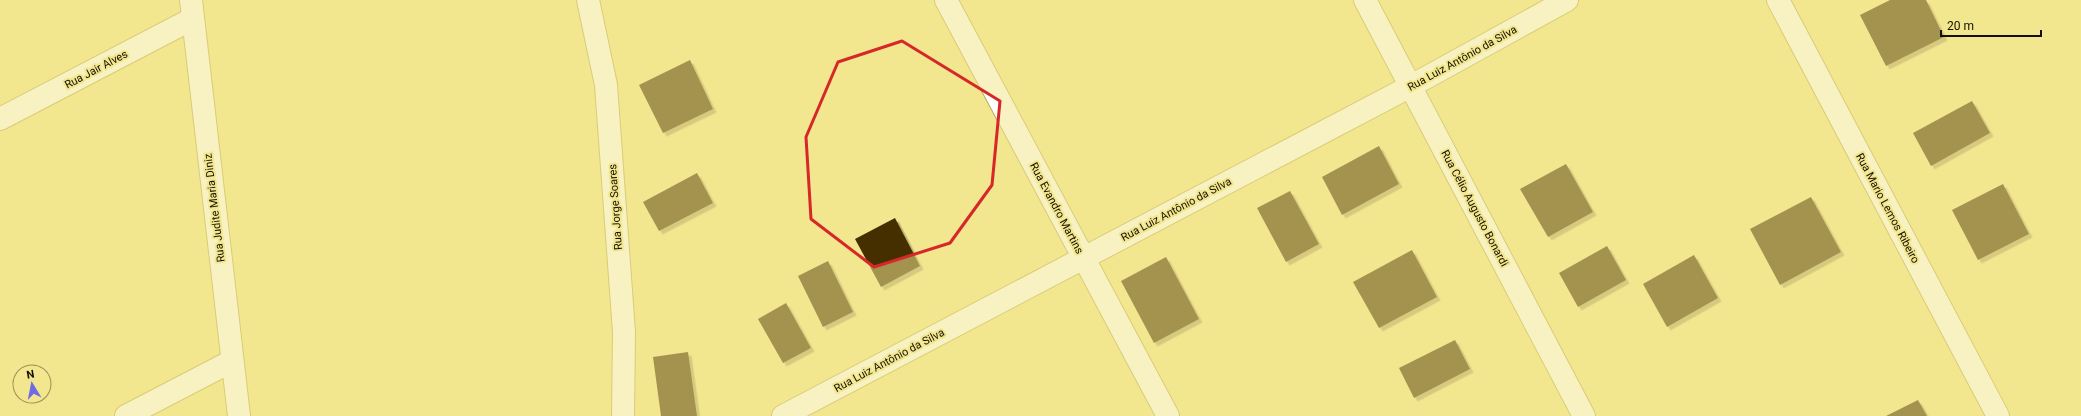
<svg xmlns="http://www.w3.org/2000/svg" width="2081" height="416" font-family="Roboto,sans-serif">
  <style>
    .building { fill: #442f01; filter: url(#shadow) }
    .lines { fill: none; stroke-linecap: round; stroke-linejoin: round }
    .minor-casing { stroke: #bbae58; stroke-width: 24 }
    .minor { stroke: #fff; stroke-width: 22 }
    .marked { fill: none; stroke: #d62828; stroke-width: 3; stroke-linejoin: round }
    .labels { text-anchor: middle; stroke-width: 4; stroke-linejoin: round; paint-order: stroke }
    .street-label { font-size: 11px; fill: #151100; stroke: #f2e68f }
  </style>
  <defs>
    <filter id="shadow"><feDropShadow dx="3.5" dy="3.5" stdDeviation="0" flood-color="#0004"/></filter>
  </defs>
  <rect width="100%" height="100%" fill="#f2e68f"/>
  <!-- building -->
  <g class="building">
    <path d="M1890,0H1926L1944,37L1886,66L1860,15Z"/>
    <path d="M690,60L713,109L663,133L639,85Z"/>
    <path d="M1972,101L1990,133L1931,166L1913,133Z"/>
    <path d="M1379,146L1399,184L1342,215L1322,177Z"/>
    <path d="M1566,164L1593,212L1548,237L1520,189Z"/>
    <path d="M697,173L713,203L659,231L643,202Z"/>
    <path d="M2003,184L2029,234L1978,260L1952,210Z"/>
    <path d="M1290,191L1319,244L1286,262L1257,208Z"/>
    <path d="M1811,197L1841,252L1780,285L1750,229Z"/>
    <path d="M895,218L920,266L881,287L855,239Z"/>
    <path d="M1607,246L1626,280L1578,307L1559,273Z"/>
    <path d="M1412,250L1437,297L1379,328L1353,282Z"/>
    <path d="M1694,255L1718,298L1667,327L1643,284Z"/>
    <path d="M1166,257L1199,319L1154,343L1121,281Z"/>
    <path d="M828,261L853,312L823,327L798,276Z"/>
    <path d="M786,303L811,348L783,363L758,319Z"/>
    <path d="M1455,340L1470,369L1414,398L1399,368Z"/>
    <path d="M688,352L697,416H661L653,357Z"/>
    <path d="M1918,400L1927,416H1886Z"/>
  </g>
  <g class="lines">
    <!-- minor casing -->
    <g class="minor-casing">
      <g id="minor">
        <path d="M191,0L239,416"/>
        <path d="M588,0L606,85L624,332L623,416"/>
        <path d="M946,0L1168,416"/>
        <path d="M1365,0L1584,416"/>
        <path d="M1778,0L1998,416"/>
        <path d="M0,119L192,19"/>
        <path d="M126,416L232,361"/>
        <path d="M783,416L1411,86L1567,0"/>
      </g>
    </g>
    <!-- minor -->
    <use href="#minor" class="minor"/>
  </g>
  <!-- marked area -->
  <path d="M0 0H2081V416H0ZM902,41L1000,101L992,185L950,243L874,267L811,219L806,137L838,62Z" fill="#f2e68f" fill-opacity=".55" fill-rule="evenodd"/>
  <path class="marked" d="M902,41L1000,101L992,185L950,243L874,267L811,219L806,137L838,62Z"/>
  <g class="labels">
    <!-- street labels -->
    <g class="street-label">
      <text transform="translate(1462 58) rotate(-29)" y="4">Rua Luiz Antônio da Silva</text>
      <text transform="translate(96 69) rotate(-28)" y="4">Rua Jair Alves</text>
      <text transform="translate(615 207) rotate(-94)" y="4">Rua Jorge Soares</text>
      <text transform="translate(214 208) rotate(-97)" y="4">Rua Judite Maria Diniz</text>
      <text transform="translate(1057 208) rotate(62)" y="4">Rua Evandro Martins</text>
      <text transform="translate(1475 208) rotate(62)" y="4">Rua Célio Augusto Bonardi</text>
      <text transform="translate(1888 208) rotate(62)" y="4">Rua Mario Lemos Ribeiro</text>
      <text transform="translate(1176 209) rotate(-28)" y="4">Rua Luiz Antônio da Silva</text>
      <text transform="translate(889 360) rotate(-28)" y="4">Rua Luiz Antônio da Silva</text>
    </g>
  </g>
  <!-- north arrow -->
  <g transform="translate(32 384) rotate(350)"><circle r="19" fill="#f2e68f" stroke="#9a9156"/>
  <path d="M0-3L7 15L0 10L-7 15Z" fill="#6f6be5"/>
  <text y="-6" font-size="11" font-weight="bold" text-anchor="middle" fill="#151100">N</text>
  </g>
  <!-- scale -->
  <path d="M1941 30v6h100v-6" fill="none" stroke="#151100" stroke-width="2"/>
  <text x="1947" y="30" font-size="12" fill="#151100" stroke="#f2e68f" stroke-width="3" paint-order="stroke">20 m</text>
</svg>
